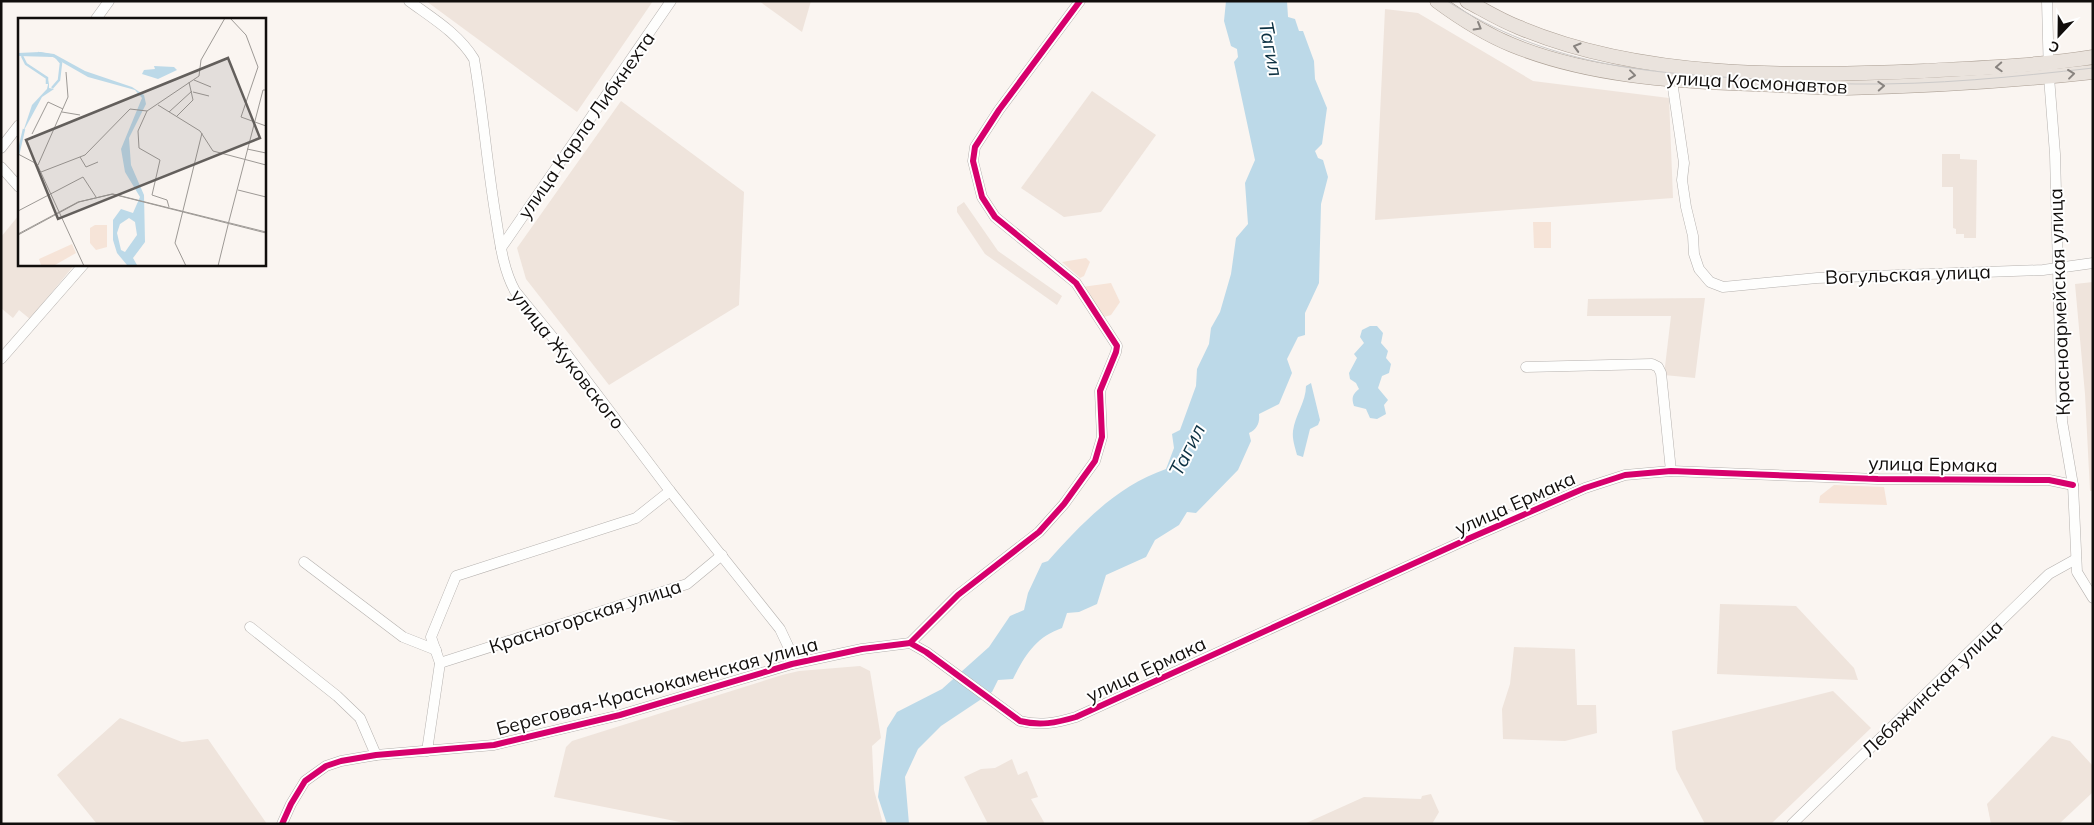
<svg xmlns="http://www.w3.org/2000/svg" width="2094" height="825" font-family="Mulish,sans-serif">
  <style>
    .built { fill: #efe4dc }
    .green { fill: #f6e4d8 }
    .water { fill: #bcd9e8 }
    .lines { fill: none; stroke-linecap: round; stroke-linejoin: round }
    .minor-casing { stroke: #b5b1ae; stroke-width: 11 }
    .major-casing { stroke: #aa9e93; stroke-width: 15 }
    .minor { stroke: #fefefd; stroke-width: 10 }
    .major { stroke: #eae3dd; stroke-width: 14 }
    .tram { stroke: #cccac9; stroke-width: 1 }
    .cycleway-casing { stroke: #fff; stroke-width: 9 }
    .cycleway { stroke: #d6006c; stroke-width: 6 }
    .oneway { stroke: #88837f }
    .labels { text-anchor: middle; stroke-width: 4; stroke-linejoin: round; paint-order: stroke }
    .street-label { font-size: 19px; fill: #110e0c; stroke: #fff }
    .water-label { font-size: 20px; font-style: italic; fill: #0c3142; stroke: #fff }
    .inset-river { fill: none; stroke: #bcd9e8; stroke-width: 2.5 }
    .inset-road { fill: none; stroke: #9d9995; stroke-width: 1 }
    .view { fill: #635f5c; fill-opacity: 0.15; stroke: #635f5c; stroke-width: 2.5 }
    .inset-edge { fill: none; stroke: #110e0c; stroke-width: 2.5 }
  </style>
  <rect width="100%" height="100%" fill="#faf5f1"/>
  <!-- built -->
  <g class="built">
    <path d="M426,1H653L577,112Z"/>
    <path d="M759,1H811L802,32Z"/>
    <path d="M1385,9L1418,13L1533,81L1669,98L1673,198L1375,220Z"/>
    <path d="M1092,91L1156,135L1101,212L1064,217L1021,188Z"/>
    <path d="M621,101L744,192L739,305L609,385L526,279L517,248Z"/>
    <path d="M1942,154H1960V159L1977,160L1976,238H1964V234H1956V229L1953,228V187H1942Z"/>
    <path d="M964,202L998,251L1062,296L1057,305L985,254L957,212V207Z"/>
    <path d="M19,215V264H75L30,319L19,310L13,318L1,308V237Z"/>
    <path d="M2093,282V491H2090L2085,394L2075,284Z"/>
    <path d="M1705,298L1695,378L1664,375L1671,316H1587L1588,299Z"/>
    <path d="M1720,604L1796,606L1854,668L1858,680L1717,674Z"/>
    <path d="M1514,647L1575,649L1577,705H1596L1597,733L1565,741L1503,739L1502,709L1510,684Z"/>
    <path d="M860,666L870,671L881,738L872,746L874,790L883,824H690L554,797L566,747L572,741L782,675L799,671Z"/>
    <path d="M1833,691L1871,728L1771,824H1705L1676,769L1672,731Z"/>
    <path d="M120,718L182,742L208,739L267,824H97L57,775Z"/>
    <path d="M2052,736L2070,741L2093,766V792L2059,824H1991L1987,804Z"/>
    <path d="M1012,759L1018,775L1027,771L1038,797L1031,799L1045,824H988L964,777L981,769L995,768Z"/>
    <path d="M1431,794L1439,812L1432,824H1304L1364,797L1421,799L1422,796Z"/>
  </g>
  <!-- green -->
  <g class="green">
    <path d="M1533,222H1551V248H1534Z"/>
    <path d="M1086,258L1090,262L1084,276L1080,278L1062,262Z"/>
    <path d="M1111,283L1120,302L1111,315L1104,317L1082,287Z"/>
    <path d="M1834,485L1884,487L1887,505L1819,503L1820,496Z"/>
  </g>
  <!-- water -->
  <g class="water">
    <path d="M1226,1H1287L1288,17L1295,19L1299,31H1303L1314,61L1315,79L1327,108L1322,144L1315,151L1318,158L1323,160L1328,177L1321,204L1319,283L1305,313V335L1298,337L1287,359L1292,373L1279,404L1259,414C1260,423 1257,429 1249,433L1251,441L1238,470L1196,513L1187,512L1179,525L1155,540L1146,557L1106,575L1097,604L1079,612L1067,613L1062,628C1036,637 1025,655 1013,679L998,680L992,692L941,726L918,749L905,777L909,824H887L878,797L887,728L897,712L942,689L989,647L1010,616L1024,610L1028,593L1042,563L1048,561C1082,523 1117,486 1166,469L1174,448L1172,434L1180,430L1196,386L1197,369L1209,344L1211,328L1220,312L1231,274L1236,238L1248,224L1245,183L1255,160L1234,62L1238,57L1237,49L1231,46L1224,21Z"/>
    <path d="M1370,326H1377L1383,333L1381,343L1388,351L1386,358L1391,364L1389,373L1382,376L1378,388L1388,400L1384,405L1386,414L1377,419L1370,418L1366,409L1354,406C1351,397 1353,394 1359,389L1356,383L1350,379L1349,373L1357,358L1354,354L1364,343L1360,337L1362,330Z"/>
    <path d="M1311,383L1320,420L1318,425L1310,429L1303,457L1297,455C1295,447 1292,439 1293,431C1295,415 1306,402 1306,386Z"/>
  </g>
  <g class="lines">
    <!-- minor casing -->
    <g class="minor-casing">
      <g id="minor">
        <path d="M409,1C432,18 458,33 474,59C483,111 487,165 496,218C500,243 503,269 515,291L568,356L670,491L780,629L788,646L792,664"/>
        <path d="M2047,1L2049,77L2055,154L2062,421L2073,485L2077,572L2093,598"/>
        <path d="M96,19L109,1"/>
        <path d="M1673,73V88L1684,163L1682,180L1686,207L1693,236L1694,254L1699,269L1710,282L1723,287L1817,278L2043,270L2093,263"/>
        <path d="M1,148L19,125"/>
        <path d="M1,167L19,187"/>
        <path d="M501,248L671,1"/>
        <path d="M1,359L84,264"/>
        <path d="M1526,367L1652,364L1658,367L1661,373L1671,471"/>
        <path d="M1470,538L1478,523L1503,513L1516,518"/>
        <path d="M304,562L403,637L436,650"/>
        <path d="M250,627L337,696L360,718L376,755"/>
        <path d="M910,643L926,652L1020,721C1040,726 1056,723 1076,717L1470,538L1585,488L1625,475L1671,471L1878,479L2049,480L2073,485"/>
        <path d="M440,663L687,584L722,555"/>
        <path d="M427,751L440,663L431,637L456,576L636,518L670,491"/>
        <path d="M282,824L291,804L305,781L326,766L341,761L376,755L494,745L620,715L792,664L862,649L910,643L958,595L1039,532L1064,504L1095,461L1102,437L1100,391L1116,352L1117,346L1076,283L995,217L982,197L973,161L975,147L999,110L1080,1"/>
        <path d="M1792,824L2049,574L2076,559"/>
      </g>
    </g>
    <!-- major casing -->
    <g class="major-casing">
      <g id="major">
        <path d="M1437,1C1460,18 1485,34 1512,45C1588,76 1672,81 1753,84C1784,85 1816,88 1847,88C1929,86 2012,81 2093,72"/>
        <path d="M1467,1C1484,10 1500,20 1518,27C1640,79 1793,77 1924,71C1980,68 2037,66 2093,57"/>
      </g>
    </g>
    <!-- minor -->
    <use href="#minor" class="minor"/>
    <!-- major -->
    <use href="#major" class="major"/>
    <!-- tram -->
    <path class="tram" d="M1447,1C1548,65 1642,73 1757,79C1790,81 1823,84 1856,84C1934,85 2014,77 2093,68"/>
    <!-- cycleway casing -->
    <g class="cycleway-casing">
      <g id="cycleway">
        <path d="M910,643L926,652L1020,721C1040,726 1056,723 1076,717L1470,538L1585,488L1625,475L1671,471L1878,479L2049,480L2073,485"/>
        <path d="M282,824L291,804L305,781L326,766L341,761L376,755L494,745L620,715L792,664L862,649L910,643L958,595L1039,532L1064,504L1095,461L1102,437L1100,391L1116,352L1117,346L1076,283L995,217L982,197L973,161L975,147L999,110L1080,1"/>
      </g>
    </g>
    <!-- cycleway -->
    <use href="#cycleway" class="cycleway"/>
  </g>
  <!-- one-way arrows -->
  <defs><path id="oneway-chevron" d="M-2-3.5L2.5 0L-2 3.5" fill="none" stroke-width="1.6" stroke-linecap="round" stroke-linejoin="round" transform="scale(1.25)"/></defs>
  <g class="oneway">
    <use href="#oneway-chevron" transform="translate(1478 27) rotate(30)"/>
    <use href="#oneway-chevron" transform="translate(1577 47) rotate(-164)"/>
    <use href="#oneway-chevron" transform="translate(1999 67) rotate(177)"/>
    <use href="#oneway-chevron" transform="translate(2071 74) rotate(-7)"/>
    <use href="#oneway-chevron" transform="translate(1632 75) rotate(7)"/>
    <use href="#oneway-chevron" transform="translate(1881 86) rotate(-3)"/>
  </g>
  <g class="labels">
    <!-- street labels -->
    <g class="street-label">
      <text transform="translate(1757 82) rotate(3)" y="7">улица Космонавтов</text>
      <text transform="translate(586 125) rotate(-55)" y="7">улица Карла Либкнехта</text>
      <text transform="translate(1908 274) rotate(-2)" y="7">Вогульская улица</text>
      <text transform="translate(2059 302) rotate(-92)" y="7">Красноармейская улица</text>
      <text transform="translate(568 359) rotate(52)" y="7">улица Жуковского</text>
      <text transform="translate(1933 464) rotate(1)" y="7">улица Ермака</text>
      <text transform="translate(1515 503) rotate(-24)" y="7">улица Ермака</text>
      <text transform="translate(585 616) rotate(-18)" y="7">Красногорская улица</text>
      <text transform="translate(1146 669) rotate(-25)" y="7">улица Ермака</text>
      <text transform="translate(657 686) rotate(-15)" y="7">Береговая-Краснокаменская улица</text>
      <text transform="translate(1932 688) rotate(-44)" y="7">Лебяжинская улица</text>
    </g>
    <!-- water labels -->
    <g class="water-label">
      <text transform="translate(1271 49) rotate(79)" y="7">Тагил</text>
      <text transform="translate(1187 450) rotate(-63)" y="7">Тагил</text>
    </g>
  </g>
  <!-- overview -->
  <g transform="translate(18 18)">
    <rect width="248" height="248" fill="#faf5f1"/>
    <path d="M77,207H89V229L78,232L72,225V210ZM54,226L58,235L37,247H23L21,241Z" fill="#f6e4d8"/>
    <path d="M22,34L36,36L67,53L114,69L126,77L128,86L111,120L113,147L126,177L127,224L115,240L119,247H109L99,235L95,222V202L103,191L115,195L122,179L107,154L103,131L124,80L117,72L70,59L35,39L0,38V35ZM111,200L117,204L119,217L107,234L103,232L99,215L102,206ZM136,48L156,49L159,52L140,61L124,56L126,52L137,51ZM31,62V70L36,71L24,79L5,114L14,87L29,71Z" fill="#bcd9e8" fill-rule="evenodd"/>
    <path class="inset-river" d="M20,35L36,38M4,38L8,46L29,60V66M34,70L41,62L43,45L38,39M0,137L6,111"/>
    <path class="inset-road" d="M212,0L228,17L240,49L223,99L248,108M176,62L193,69M175,74L191,78M140,87L182,113L195,133L248,147M44,94L62,97M151,94L174,73M158,99L175,82L171,64M14,116L30,84L45,91M229,131L248,135M0,136L19,146L66,248M62,139L68,149L80,144M20,147L50,79L48,54M23,154L67,137L112,91L129,93M220,172L248,179M151,189L149,182L134,177L142,142L121,130L120,113L129,93L181,58L183,42L207,0M0,193L65,159L78,179M211,203L245,72H248M0,216L60,184L95,176L248,214M0,217L61,184L94,176L248,215M168,248L157,225L184,115M200,248L211,203"/>
    <path class="view" d="M210,40L242,120L40,201L8,122Z"/>
    <rect width="248" height="248" class="inset-edge"/>
  </g>
  <!-- border -->
  <rect width="2094" height="825" fill="none" stroke="#110e0c" stroke-width="5"/>
  <!-- north arrow -->
  <g transform="translate(2059 35) rotate(202)" stroke="#ffffff" stroke-width="4" paint-order="stroke">
  <path d="M0-4L9 19L0 12L-9 19Z" fill="#110e0c"/>
  <text y="-8" font-size="14" font-weight="bold" text-anchor="middle" fill="#110e0c">С</text>
  </g>
</svg>
